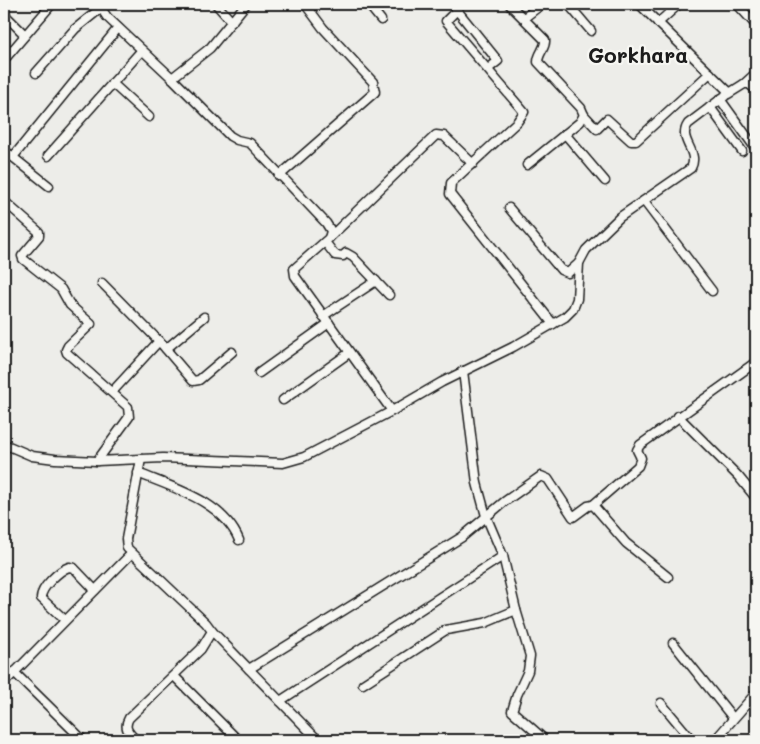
<svg xmlns="http://www.w3.org/2000/svg" width="760" height="744" font-family="Mali,sans-serif">
  <style>
    .lines { fill: none; stroke-linecap: round; stroke-linejoin: round }
    .minor-casing { stroke: #1c1c1c; stroke-width: 11 }
    .minor { stroke: #f6f6f2; stroke-width: 8 }
    .labels { text-anchor: middle; stroke-width: 4.5; stroke-linejoin: round; paint-order: stroke }
    .district-label { font-size: 21px; font-weight: bold; fill: #1c1c1c; stroke: #f6f6f2 }
  </style>
  <rect width="100%" height="100%" fill="#edede9"/>
  <filter id="ink" filterUnits="userSpaceOnUse"><feTurbulence type="fractalNoise" baseFrequency=".02" numOctaves="2"/><feDisplacementMap in="SourceGraphic" scale="10" xChannelSelector="R" yChannelSelector="G"/><feConvolveMatrix kernelMatrix="1 2 1 2 8 2 1 2 1" color-interpolation-filters="sRGB"/></filter>
  <g filter="url(#ink)">
    <g class="lines">
      <!-- minor casing -->
      <g class="minor-casing">
        <g id="minor">
          <path d="M101,4V8L107,17L172,78"/>
          <path d="M216,4L232,22"/>
          <path d="M246,4L210,48L172,78L230,136L237,140L250,143L326,223L331,231L329,238L294,269L295,276L392,411L442,382L513,347L565,317L573,309L577,299L579,263L586,250L620,217L691,168C700,151 677,140 688,124L725,96L728,91L639,4"/>
          <path d="M368,4L381,20"/>
          <path d="M452,4L498,61L488,69"/>
          <path d="M509,4L545,40C546,48 538,53 538,62L581,108L584,115L580,122L527,165"/>
          <path d="M568,4L591,31"/>
          <path d="M737,4L756,25"/>
          <path d="M457,10L446,21L524,112L517,122L451,183L450,194L553,324"/>
          <path d="M4,14L25,35"/>
          <path d="M524,18L542,4"/>
          <path d="M658,23L679,4"/>
          <path d="M4,60L52,4"/>
          <path d="M36,73L75,29L101,8"/>
          <path d="M112,83L149,117"/>
          <path d="M744,84L756,73"/>
          <path d="M728,94L744,84H749L756,90"/>
          <path d="M720,99L756,149"/>
          <path d="M710,107L742,151"/>
          <path d="M584,115L597,129L607,119L631,141H636L710,73"/>
          <path d="M565,134L605,181"/>
          <path d="M4,150L49,186"/>
          <path d="M48,156L142,50"/>
          <path d="M13,157L118,28"/>
          <path d="M279,176L375,92L373,82L323,28L305,4"/>
          <path d="M4,201L39,232V236L22,256L23,259L61,289L70,305L91,324L68,346L66,350L67,353L128,407L129,417L97,461"/>
          <path d="M644,201L712,291"/>
          <path d="M509,208L561,270L568,273L579,263"/>
          <path d="M329,238L436,135L444,136L473,164"/>
          <path d="M325,242L335,255L343,256L346,253L353,257L389,295"/>
          <path d="M102,283L159,341L112,392"/>
          <path d="M323,316L376,281"/>
          <path d="M159,341L193,381L199,380L232,352"/>
          <path d="M166,349L204,317"/>
          <path d="M463,371L477,483L486,516L503,556L516,610L530,656L528,671L517,695L512,711L545,740"/>
          <path d="M259,373L329,323"/>
          <path d="M283,400L349,353"/>
          <path d="M678,416L738,476L756,498"/>
          <path d="M4,444L32,456L55,459L97,461L163,458L283,463L304,457L392,411"/>
          <path d="M138,473C173,488 223,501 239,540"/>
          <path d="M593,505L638,466L641,458L637,450L640,445L756,362"/>
          <path d="M65,620L41,598C41,587 60,570 69,567L74,568L95,590"/>
          <path d="M212,631L318,740"/>
          <path d="M673,643L733,718"/>
          <path d="M249,669L462,537L504,502L541,476L548,479L573,517L588,506L593,505L626,543L668,577"/>
          <path d="M14,672L83,740"/>
          <path d="M174,676L238,740"/>
          <path d="M4,683L131,554"/>
          <path d="M363,684L446,630L485,623L516,610"/>
          <path d="M280,701L503,556"/>
          <path d="M661,703L692,740"/>
          <path d="M136,740C129,733 123,728 129,718L201,649L212,631L206,623L127,548L126,539L141,459"/>
          <path d="M715,740L756,693"/>
        </g>
      </g>
      <!-- minor -->
      <use href="#minor" class="minor"/>
    </g>
  </g>
  <g class="labels">
    <!-- district labels -->
    <g class="district-label">
      <text x="638" y="63">Gorkhara</text>
    </g>
  </g>
  <!-- margin -->
  <rect width="760" height="744" fill="none" stroke="#f6f6f2" stroke-width="20"/>
  <rect x="10" y="10" width="740" height="724" fill="none" stroke="#1c1c1c" stroke-width="2" filter="url(#ink)"/>
</svg>
